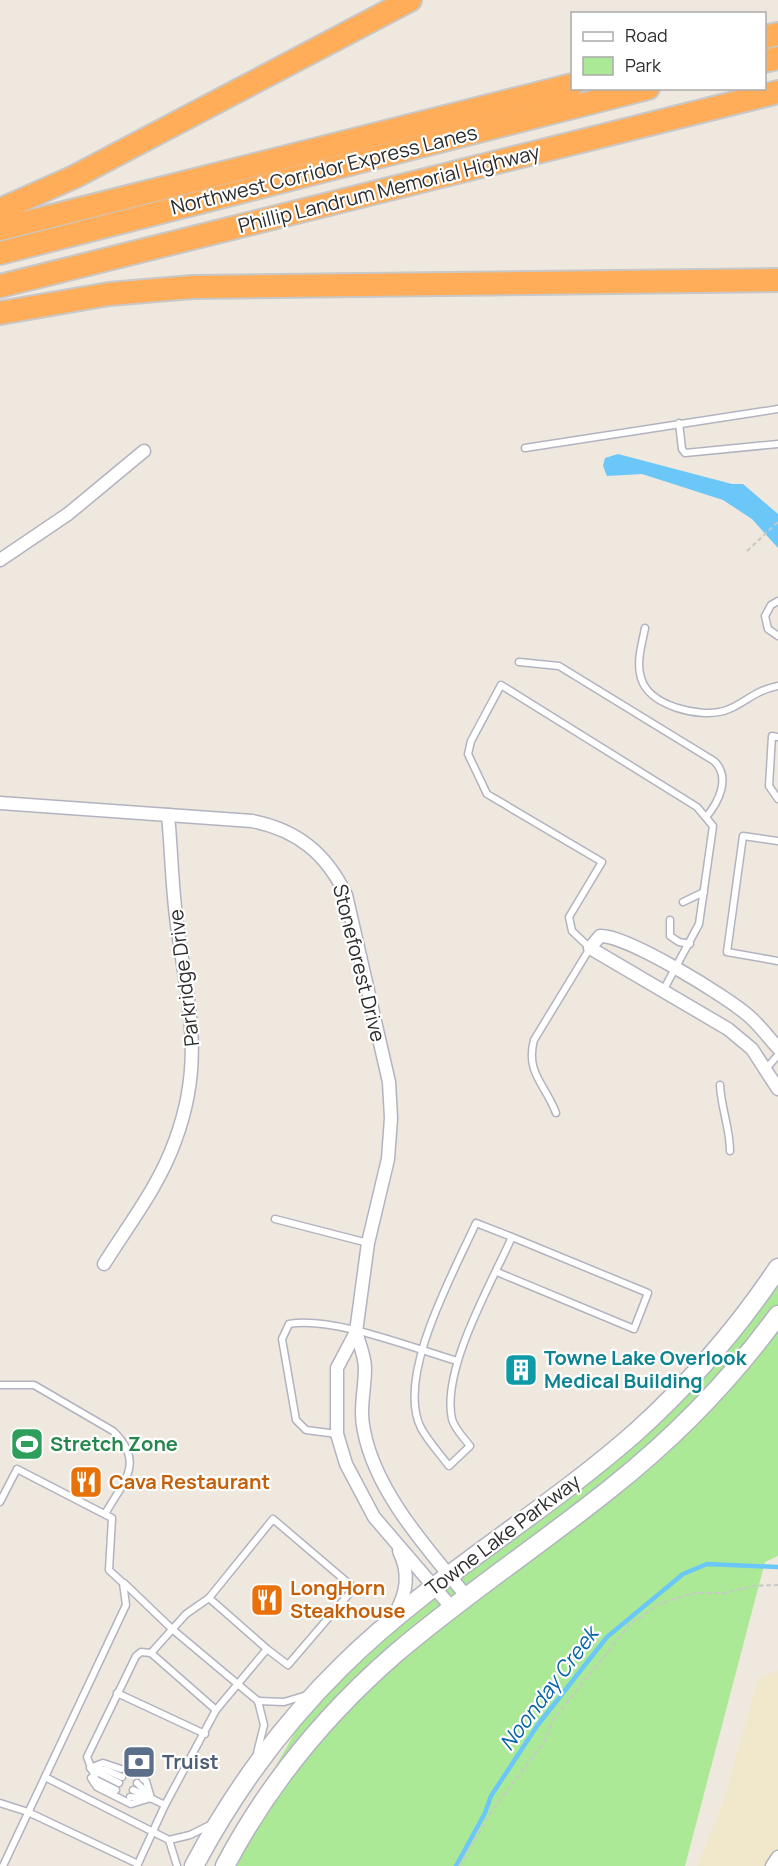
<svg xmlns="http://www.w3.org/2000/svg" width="778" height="1866" font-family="Manrope,sans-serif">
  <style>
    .education { fill: #f1e8cc }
    .green { fill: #ace996 }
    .water { fill: #6ac7f7 }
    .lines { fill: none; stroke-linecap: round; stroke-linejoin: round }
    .stream { stroke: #6ac7f7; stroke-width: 4.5 }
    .lane-casing { stroke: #b2b3c1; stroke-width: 9 }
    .street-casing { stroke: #b2b3c1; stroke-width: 15 }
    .secondary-casing { stroke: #b2b3c1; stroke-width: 21 }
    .highway-casing { stroke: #c8c8c8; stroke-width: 26 }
    .path { stroke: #c8c8c8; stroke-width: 2; stroke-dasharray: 4.5 3; stroke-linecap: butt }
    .lane { stroke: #fff; stroke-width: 6 }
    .street { stroke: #fff; stroke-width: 12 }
    .secondary { stroke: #fff; stroke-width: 18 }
    .highway { stroke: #ffad58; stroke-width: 22 }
    .labels { text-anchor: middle; stroke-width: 4.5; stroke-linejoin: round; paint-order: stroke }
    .street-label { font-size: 20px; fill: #2c2c2c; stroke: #fff }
    .culture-label { font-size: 20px; font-weight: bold; fill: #0d838f; stroke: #fff; text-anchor: start }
    .leisure-label { font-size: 20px; font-weight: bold; fill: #27864d; stroke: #fff; text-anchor: start }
    .food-label { font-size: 20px; font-weight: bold; fill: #c56008; stroke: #fff; text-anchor: start }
    .service-label { font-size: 20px; font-weight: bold; fill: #4e5e75; stroke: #fff; text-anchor: start }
    .water-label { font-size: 21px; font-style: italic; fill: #0463a8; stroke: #fff }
  </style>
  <rect width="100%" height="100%" fill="#efe8de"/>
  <!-- education -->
  <path class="education" d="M778,1670V1866H697L723,1802L758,1679Z"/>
  <!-- green -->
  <path class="green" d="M778,1260V1556L765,1562L685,1866H226L240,1828L304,1717L426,1589L609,1443L736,1327Z"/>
  <!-- water -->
  <path class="water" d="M618,454L732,484H743L778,514V548L752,519L723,500L642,474L607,476L603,466L605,458Z"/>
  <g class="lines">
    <!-- stream -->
    <path class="stream" d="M456,1866L485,1813L491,1796L537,1726L607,1637L683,1574L707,1564L778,1567"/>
    <!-- lane casing -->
    <g class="lane-casing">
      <g id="lane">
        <path d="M679,423L682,449L685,453L778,444"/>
        <path d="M525,448L778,409"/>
        <path d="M778,601L771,605L765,616L768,629L778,636"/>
        <path d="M645,628C642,644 636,662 641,678C649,706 699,718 724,711C744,705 752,691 778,686"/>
        <path d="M519,662L559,666L714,761C731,777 719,802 706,817"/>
        <path d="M778,737L772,736L769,786L778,799"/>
        <path d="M778,841L743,836L727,952L778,961"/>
        <path d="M683,902L704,892"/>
        <path d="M670,920V936L679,942L690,944"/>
        <path d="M765,1070L778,1055"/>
        <path d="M720,1085C721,1108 730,1128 730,1151"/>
        <path d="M556,1113C546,1085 525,1073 534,1040L590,948L572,931L569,917L602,862L487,794L468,754L471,741L501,685L697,807L713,826L699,924L664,989"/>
        <path d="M275,1219L368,1243"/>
        <path d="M497,1272L634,1329L648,1293L512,1237C491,1284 441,1370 452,1419C454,1428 464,1438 470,1446L449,1466C440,1454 428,1441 421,1428C395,1377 454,1272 476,1223L512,1237"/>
        <path d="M0,1385H34L113,1431C146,1463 123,1482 105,1514"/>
        <path d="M337,1434L306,1430L296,1420L282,1339L289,1324C332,1316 413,1348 457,1361"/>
        <path d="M0,1502L17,1469L112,1518L109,1570L123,1583L126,1605L3,1866"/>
        <path d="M124,1583L172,1629L258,1701L264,1725L257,1753"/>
        <path d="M151,1653L186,1614L209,1598"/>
        <path d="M117,1693L205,1734"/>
        <path d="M258,1701L284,1702L307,1695"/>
        <path d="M90,1768L103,1763L121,1769"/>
        <path d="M91,1768L106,1770L122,1777"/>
        <path d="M91,1769L119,1783"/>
        <path d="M45,1777L169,1840L190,1835L210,1825"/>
        <path d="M91,1778L97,1787L131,1804L151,1798"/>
        <path d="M143,1779L146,1781L151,1798"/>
        <path d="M137,1783L149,1795"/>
        <path d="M116,1790L96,1780L87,1757L136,1656L141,1652L151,1653L216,1710"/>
        <path d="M133,1790L165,1805"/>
        <path d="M130,1797L145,1798"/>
        <path d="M0,1803L28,1812L138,1864"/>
        <path d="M169,1840L177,1866"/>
        <path d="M137,1866L165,1805L216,1710L267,1649L209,1598L273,1519L354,1588L288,1665L267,1649"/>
      </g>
    </g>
    <!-- street casing -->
    <g class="street-casing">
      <g id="street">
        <path d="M0,560L68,514L144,451"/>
        <path d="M0,803L252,821C297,830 326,853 346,895L389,1082L391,1118L388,1159L368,1243L356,1332L337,1368V1434L346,1464L374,1517L452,1608"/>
        <path d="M778,1048C769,1038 760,1026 750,1017C728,997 627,935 600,936L590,948L728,1029L752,1049L778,1089"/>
        <path d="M104,1264C129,1224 159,1186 175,1141C203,1066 190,1014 179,938C172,898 172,856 168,815"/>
        <path d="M356,1332C359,1343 365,1356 365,1368C365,1389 359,1410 364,1431C376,1493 428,1549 467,1597"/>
        <path d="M395,1614C407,1592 410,1574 399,1551"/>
        <path d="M772,1866L778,1857"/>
      </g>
    </g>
    <!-- secondary casing -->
    <g class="secondary-casing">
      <g id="secondary">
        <path d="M194,1866C233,1792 282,1725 342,1666C431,1578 542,1515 636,1432C689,1384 738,1328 778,1268"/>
        <path d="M225,1866C267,1786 326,1714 395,1654C464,1595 540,1545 611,1488C674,1438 731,1380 778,1315"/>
      </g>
    </g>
    <!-- highway casing -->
    <g class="highway-casing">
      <g id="highway">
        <path d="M764,37L778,34"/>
        <path d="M764,61L778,58"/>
        <path d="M0,210L74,177L410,0"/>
        <path d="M0,229L572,85"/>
        <path d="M0,253L648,88"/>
        <path d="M0,286L778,92"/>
        <path d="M0,313L109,294L192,287L778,280"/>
      </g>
    </g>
    <!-- path -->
    <g class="path">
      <path d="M747,551L778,522"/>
      <path d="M459,1866L493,1809L543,1744L553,1720L629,1625L659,1604L694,1593H725L753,1586L778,1585"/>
    </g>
    <!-- lane -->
    <use href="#lane" class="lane"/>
    <!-- street -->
    <use href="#street" class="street"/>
    <!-- secondary -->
    <use href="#secondary" class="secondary"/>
    <!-- highway -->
    <use href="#highway" class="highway"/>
  </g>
  <!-- icons -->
  <defs>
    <g id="building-square" transform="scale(1.725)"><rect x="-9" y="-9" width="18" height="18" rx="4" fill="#0f9aa8" stroke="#fff"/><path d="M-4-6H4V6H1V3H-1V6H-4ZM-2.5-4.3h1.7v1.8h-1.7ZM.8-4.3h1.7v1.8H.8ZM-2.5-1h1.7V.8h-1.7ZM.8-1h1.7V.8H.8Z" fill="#fff"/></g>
    <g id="stadium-square" transform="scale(1.725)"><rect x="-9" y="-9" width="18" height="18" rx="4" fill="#2e9e5b" stroke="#fff"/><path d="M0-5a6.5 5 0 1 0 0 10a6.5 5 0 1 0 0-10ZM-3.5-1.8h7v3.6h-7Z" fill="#fff"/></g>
    <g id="restaurant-square" transform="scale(1.725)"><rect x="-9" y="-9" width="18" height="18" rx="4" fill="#e8710a" stroke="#fff"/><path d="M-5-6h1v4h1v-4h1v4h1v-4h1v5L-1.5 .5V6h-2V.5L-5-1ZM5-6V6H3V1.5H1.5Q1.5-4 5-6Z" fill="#fff"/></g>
    <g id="bank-square" transform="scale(1.725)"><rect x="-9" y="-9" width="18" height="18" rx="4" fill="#5c6f8a" stroke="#fff"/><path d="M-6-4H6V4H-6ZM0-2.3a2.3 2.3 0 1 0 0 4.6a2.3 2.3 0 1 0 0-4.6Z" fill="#fff"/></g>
  </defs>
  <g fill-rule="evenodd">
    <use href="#building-square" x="521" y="1370"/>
    <use href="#stadium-square" x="27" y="1444"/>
    <use href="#restaurant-square" x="86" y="1482"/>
    <use href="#restaurant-square" x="267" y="1600"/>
    <use href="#bank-square" x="139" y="1762"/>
  </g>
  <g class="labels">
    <!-- street labels -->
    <g class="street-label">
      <text transform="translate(324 170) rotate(-14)" y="7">Northwest Corridor Express Lanes</text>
      <text transform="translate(389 189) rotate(-14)" y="7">Phillip Landrum Memorial Highway</text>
      <text transform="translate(359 963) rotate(76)" y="7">Stoneforest Drive</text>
      <text transform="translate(184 978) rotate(-97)" y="7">Parkridge Drive</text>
      <text transform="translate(503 1535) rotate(-37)" y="7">Towne Lake Parkway</text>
    </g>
    <!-- culture labels -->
    <g class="culture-label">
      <text x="544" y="1365">Towne Lake Overlook<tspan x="544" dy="23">Medical Building</tspan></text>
    </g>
    <!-- leisure labels -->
    <g class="leisure-label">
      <text x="50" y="1451">Stretch Zone</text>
    </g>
    <!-- food labels -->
    <g class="food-label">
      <text x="109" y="1489">Cava Restaurant</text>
      <text x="290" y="1595">LongHorn<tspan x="290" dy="23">Steakhouse</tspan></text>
    </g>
    <!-- service labels -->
    <g class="service-label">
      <text x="162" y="1769">Truist</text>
    </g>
    <!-- water labels -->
    <g class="water-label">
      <text transform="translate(549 1689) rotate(-53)" y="7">Noonday Creek</text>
    </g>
  </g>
  <!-- legend -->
  <rect x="571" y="12" width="195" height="78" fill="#ffffff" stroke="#ababab" stroke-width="1.5"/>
  <rect x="583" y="32" width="30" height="9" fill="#ffffff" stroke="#ababab" stroke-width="1.5"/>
  <text x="625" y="42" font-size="18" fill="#2c2c2c">Road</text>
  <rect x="583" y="57" width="30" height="18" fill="#ace996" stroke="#ababab" stroke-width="1.5"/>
  <text x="625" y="72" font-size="18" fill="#2c2c2c">Park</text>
</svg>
